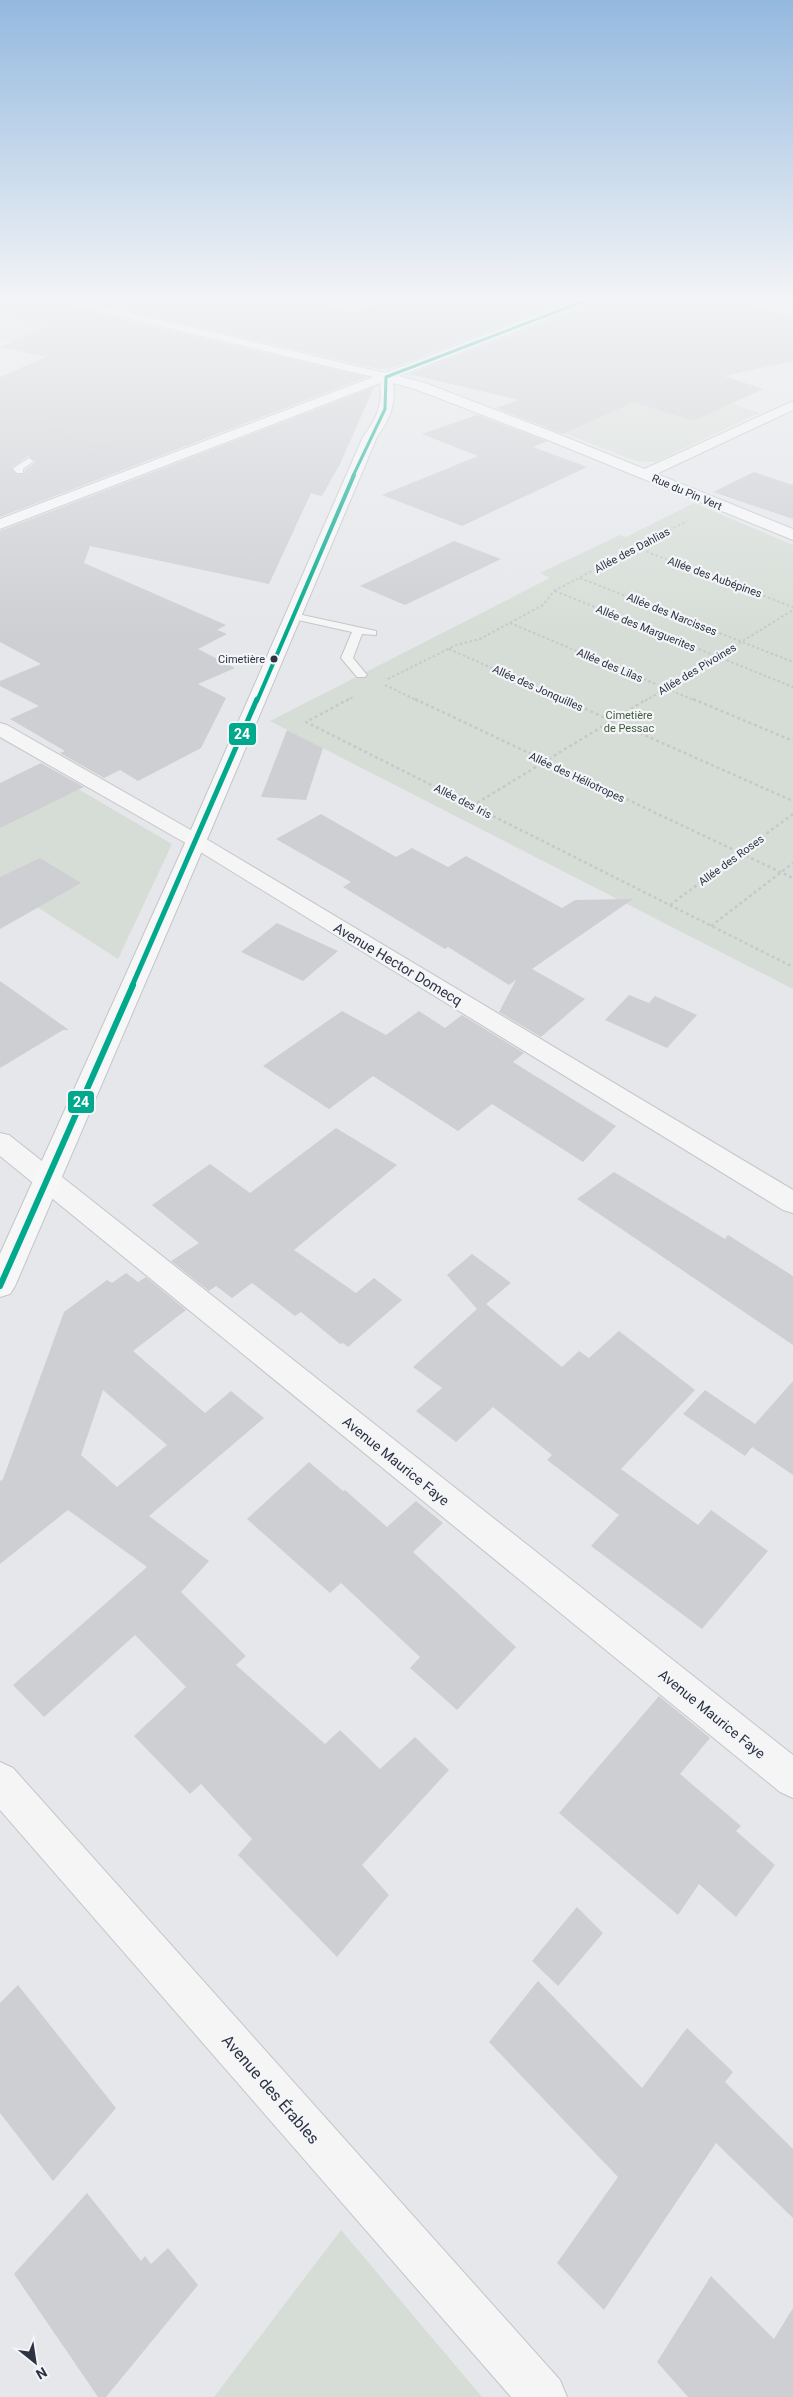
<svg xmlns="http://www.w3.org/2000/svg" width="793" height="2397" font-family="Roboto,sans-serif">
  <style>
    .green { fill: #d6ddd6 }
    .building { fill: #cecfd2; fill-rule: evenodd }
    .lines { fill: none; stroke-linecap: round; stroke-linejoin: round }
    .lane-casing { stroke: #c3c5c8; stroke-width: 2 }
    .street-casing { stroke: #c3c5c8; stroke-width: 2 }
    .secondary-casing { stroke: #c3c5c8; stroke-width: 2 }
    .path-far2 { stroke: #c6c8cb; stroke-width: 1; stroke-dasharray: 2 2; stroke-linecap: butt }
    .path-far1 { stroke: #c6c8cb; stroke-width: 2; stroke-dasharray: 2.5 2.5; stroke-linecap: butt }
    .path { stroke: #c6c8cb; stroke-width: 2.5; stroke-dasharray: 3 3; stroke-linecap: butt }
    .lane { fill: #f5f5f6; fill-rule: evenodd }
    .street { fill: #f5f5f6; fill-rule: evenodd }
    .secondary { fill: #f7f7f8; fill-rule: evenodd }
    .bus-1-far3-casing { stroke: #f4f5f8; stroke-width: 5 }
    .bus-1-far2-casing { stroke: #f4f5f8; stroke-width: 6 }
    .bus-1-far1-casing { stroke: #f4f5f8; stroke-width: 8 }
    .bus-1-casing { stroke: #f4f5f8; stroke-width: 10 }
    .bus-1-far3 { stroke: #00a98b; stroke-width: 3 }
    .bus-1-far2 { stroke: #00a98b; stroke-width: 4 }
    .bus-1-far1 { stroke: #00a98b; stroke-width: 5 }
    .bus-1 { stroke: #00a98b; stroke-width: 6 }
    .bus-dot { fill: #2d3342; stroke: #f4f5f8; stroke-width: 2 }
    .labels { text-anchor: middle; stroke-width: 4.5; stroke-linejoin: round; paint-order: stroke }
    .far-street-label { font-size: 11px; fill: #2d3342; stroke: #f4f5f8 }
    .far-bus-label { font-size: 11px; fill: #2d3342; stroke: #f4f5f8; text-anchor: end }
    .far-park-label { font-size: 11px; fill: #3f5c3c; stroke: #f4f5f8 }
    .street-label { font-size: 14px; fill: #2d3342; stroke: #f4f5f8 }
    .near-street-label { font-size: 16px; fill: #2d3342; stroke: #f4f5f8 }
    .line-badge { stroke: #f4f5f8; stroke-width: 2 }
    .badge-label { font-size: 14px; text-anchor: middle; font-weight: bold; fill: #fff }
  </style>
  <rect width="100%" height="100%" fill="#e5e7ea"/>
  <!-- green -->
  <g class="green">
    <path d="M0,316L138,351L193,334L202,336L114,365L0,339Z"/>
    <path d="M607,359L759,413L655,462L636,461L564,433L616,410L549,384Z"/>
    <path d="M694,503L793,545V989L270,721L550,578L540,573L620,535L626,537Z"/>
    <path d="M66,782L172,844L118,959L0,883V815Z"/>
    <path d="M341,2230L482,2397H214Z"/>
  </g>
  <!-- building -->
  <g class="building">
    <path d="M0,300H55L63,305L367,377L0,517V377L46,357L0,347L46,327L0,314ZM28,456L36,462L25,470L24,474H16L12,468Z"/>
    <path d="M83,300H302L356,312L387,300H573L389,369L383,368L382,370Z"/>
    <path d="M595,300H729L793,316V361L724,376L763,389L694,421L634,402L563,434L496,408L519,400L409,374L592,304Z"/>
    <path d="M374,387L340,464L322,496L311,493L269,584L90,546L84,563L226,625L217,630L227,634L198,649L235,668L198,684L226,698L201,748L138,781L120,770L104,778L60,753L65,751L10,719L39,706L0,686V681L41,664L0,642V531Z"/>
    <path d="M477,415L547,441L533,447L587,467L462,526L382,495L478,456L422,434Z"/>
    <path d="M754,472L793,485V519L713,492Z"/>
    <path d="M454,541L501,559L405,605L360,586Z"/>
    <path d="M287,730L323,748L306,800L261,797Z"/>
    <path d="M41,763L84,787L0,828V783Z"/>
    <path d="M321,814L396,857L412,848L448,867L466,856L562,908L575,900L633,899L532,969L585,999L541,1037L499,1012L516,980L509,985L448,947L445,949L343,887L351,882L276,839Z"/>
    <path d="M40,858L81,883L0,929V877Z"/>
    <path d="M277,923L338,951L303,981L241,952Z"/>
    <path d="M0,981L69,1030H63L0,1068Z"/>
    <path d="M629,995L649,1003L655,996L697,1015L667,1048L605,1020Z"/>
    <path d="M342,1011L386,1035L419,1011L445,1028L462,1015L524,1053L513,1062L616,1126L583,1162L492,1104L458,1131L373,1076L329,1109L263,1066Z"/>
    <path d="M336,1128L397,1165L294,1250L356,1293L374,1278L402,1300L348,1347L343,1343L340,1344L301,1312L295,1316L252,1283L232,1298L216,1286L209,1291L171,1261L199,1243L152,1205L210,1164L250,1193Z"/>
    <path d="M614,1172L725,1239L728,1235L793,1276V1345L577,1199Z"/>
    <path d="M472,1254L511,1283L486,1304L562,1367L579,1351L589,1358L619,1331L695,1390L621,1469L698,1525L711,1510L768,1551L702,1629L591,1546L619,1515L547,1460L552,1455L493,1407L456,1442L416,1411L442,1388L413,1367L477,1309L447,1275Z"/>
    <path d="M126,1273L138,1282L146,1277L186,1310L133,1351L205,1413L231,1391L264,1418L149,1516L209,1561L181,1592L246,1656L236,1665L325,1744L340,1730L380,1769L415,1737L449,1770L362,1865L389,1895L337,1957L238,1855L252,1839L201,1784L190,1794L134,1736L186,1687L135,1635L44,1717L13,1685L147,1567L68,1510L0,1564V1481L3,1479L64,1312L107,1280L112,1283ZM103,1390L167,1445L117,1487L81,1455Z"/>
    <path d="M793,1381V1475L752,1447L745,1456L683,1414L705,1390L755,1424Z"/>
    <path d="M309,1462L343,1491L345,1490L387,1527L416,1501L443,1523L413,1552L516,1647L457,1710L410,1668L420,1657L341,1583L330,1593L247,1519Z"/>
    <path d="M659,1696L710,1738L680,1774L741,1826L736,1831L775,1865L736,1917L699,1884L678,1915L559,1813Z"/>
    <path d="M577,1907L603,1933L558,1986L532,1961Z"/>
    <path d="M538,1981L642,2088L687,2028L733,2072L725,2082L793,2149V2218L716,2143L604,2310L557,2263L618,2177L489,2042Z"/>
    <path d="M18,1985L116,2108L53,2181L0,2113V2003Z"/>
    <path d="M87,2193L141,2261L145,2256L151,2264L168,2248L198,2285L106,2397H98L14,2274Z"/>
    <path d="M711,2276L774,2339L793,2308V2397H688L657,2362Z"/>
  </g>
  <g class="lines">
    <!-- lane casing -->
    <g class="lane-casing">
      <g id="lane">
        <path d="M29,458L34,461L23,469V473H17L13,469L15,467Z"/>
        <path d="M293,613L376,631V635L362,634L353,658L367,675L365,677H357L341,658L352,632L289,618V614Z"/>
      </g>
    </g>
    <!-- street casing -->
    <g class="street-casing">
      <g id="street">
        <path d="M793,401V410L650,477H640L638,474L640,471Z"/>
        <path d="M0,723L7,725L203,837L793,1190V1213L783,1210L189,845L0,737Z"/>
        <path d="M0,1133L9,1135L793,1755V1798L780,1792L0,1156Z"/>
        <path d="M0,1762L13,1768L560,2380L567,2397H511L0,1810Z"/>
      </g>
    </g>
    <!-- secondary casing -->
    <g class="secondary-casing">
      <path id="secondary" d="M57,300H76L385,373L577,300H593L591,302L399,376L425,383L558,434L793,529V540L548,440L415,389L393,383C396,405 390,419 377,437L214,823L15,1286L10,1294L0,1297V1254L194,823L363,437C376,419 383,406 380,383L0,529V519L373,377L63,303Z"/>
    </g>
    <!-- path-far2 -->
    <g class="path-far2">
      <path d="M0,424L44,421L66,439L118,450"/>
      <path d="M39,436L55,430"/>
      <path d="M88,455L107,448"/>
    </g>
    <!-- path-far1 -->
    <g class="path-far1">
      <path d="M637,548L793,607"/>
      <path d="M580,578L793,662"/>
      <path d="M555,591L793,687"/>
      <path d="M510,623L696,701"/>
      <path d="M449,649L566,701"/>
      <path d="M388,679L456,645L480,639L543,605L554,591L687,521"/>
      <path d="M385,685L418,701"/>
      <path d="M346,701L353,697"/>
      <path d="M645,701L793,610"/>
    </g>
    <!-- path -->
    <g class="path">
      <path d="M349,699L306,722L793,967"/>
      <path d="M415,699L793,878"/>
      <path d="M563,699L793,801"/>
      <path d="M693,699L793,741"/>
      <path d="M472,806L647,699"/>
      <path d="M670,905L793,814"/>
      <path d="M711,926L793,863"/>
    </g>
    <!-- lane -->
    <use href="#lane" class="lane"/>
    <!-- street -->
    <use href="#street" class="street"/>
    <!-- secondary -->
    <use href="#secondary" class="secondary"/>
    <!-- bus-1-far3 casing -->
    <g class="bus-1-far3-casing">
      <path id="bus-1-far3" d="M353,476L385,409L386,377L587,300"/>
    </g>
    <!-- bus-1-far2 casing -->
    <g class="bus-1-far2-casing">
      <path id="bus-1-far2" d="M257,701L354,475"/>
    </g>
    <!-- bus-1-far1 casing -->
    <g class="bus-1-far1-casing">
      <path id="bus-1-far1" d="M132,986L257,699"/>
    </g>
    <!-- bus-1 casing -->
    <g class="bus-1-casing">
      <path id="bus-1" d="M0,1286L133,985"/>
    </g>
    <!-- bus-1-far3 -->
    <use href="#bus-1-far3" class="bus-1-far3"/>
    <!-- bus-1-far2 -->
    <use href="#bus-1-far2" class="bus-1-far2"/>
    <!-- bus-1-far1 -->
    <use href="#bus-1-far1" class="bus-1-far1"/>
    <!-- bus-1 -->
    <use href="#bus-1" class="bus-1"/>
  </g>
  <!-- sky -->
  <linearGradient id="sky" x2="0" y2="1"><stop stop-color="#94b9df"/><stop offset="0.47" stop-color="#f3f4f6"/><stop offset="1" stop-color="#f3f4f6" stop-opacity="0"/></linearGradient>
  <rect width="793" height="635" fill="url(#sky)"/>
  <!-- markers -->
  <circle class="bus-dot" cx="274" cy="659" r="4.5"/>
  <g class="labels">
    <!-- far-street labels -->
    <g class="far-street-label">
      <text transform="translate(687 492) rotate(23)" y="4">Rue du Pin Vert</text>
      <text transform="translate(632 550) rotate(-28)" y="4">Allée des Dahlias</text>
      <text transform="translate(715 577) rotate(20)" y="4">Allée des Aubépines</text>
      <text transform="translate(672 614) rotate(22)" y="4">Allée des Narcisses</text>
      <text transform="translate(646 628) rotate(22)" y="4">Allée des Marguerites</text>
      <text transform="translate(610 665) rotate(23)" y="4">Allée des Lilas</text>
      <text transform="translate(697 669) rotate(-31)" y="4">Allée des Pivoines</text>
      <text transform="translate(538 688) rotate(24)" y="4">Allée des Jonquilles</text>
      <text transform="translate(577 777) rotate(25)" y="4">Allée des Héliotropes</text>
      <text transform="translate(463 801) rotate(27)" y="4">Allée des Iris</text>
      <text transform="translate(731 860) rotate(-36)" y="4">Allée des Roses</text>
    </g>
    <!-- far-bus labels -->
    <g class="far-bus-label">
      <text x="265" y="663">Cimetière</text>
    </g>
    <!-- far-park labels -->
    <g class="far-park-label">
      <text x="629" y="719">Cimetière<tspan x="629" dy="13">de Pessac</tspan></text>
    </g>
    <!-- street labels -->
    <g class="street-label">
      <text transform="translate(398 964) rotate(31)" y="5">Avenue Hector Domecq</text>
      <text transform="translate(396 1461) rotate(39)" y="5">Avenue Maurice Faye</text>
      <text transform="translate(712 1714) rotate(39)" y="5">Avenue Maurice Faye</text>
    </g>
    <!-- near-street labels -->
    <g class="near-street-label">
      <text transform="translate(271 2089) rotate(49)" y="6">Avenue des Érables</text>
    </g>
  </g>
  <g class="line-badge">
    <rect x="228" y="722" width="29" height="24" rx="5" fill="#00a98b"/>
    <rect x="67" y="1090" width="28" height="24" rx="5" fill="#00a98b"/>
  </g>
  <g class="badge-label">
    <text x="242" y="739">24</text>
    <text x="81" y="1107">24</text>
  </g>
  <!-- north arrow -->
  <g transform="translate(35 2362) rotate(150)" stroke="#f4f5f8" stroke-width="4" paint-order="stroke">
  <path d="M0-4L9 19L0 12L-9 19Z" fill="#2d3342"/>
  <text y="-8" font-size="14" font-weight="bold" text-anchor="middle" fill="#2d3342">N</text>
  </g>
</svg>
